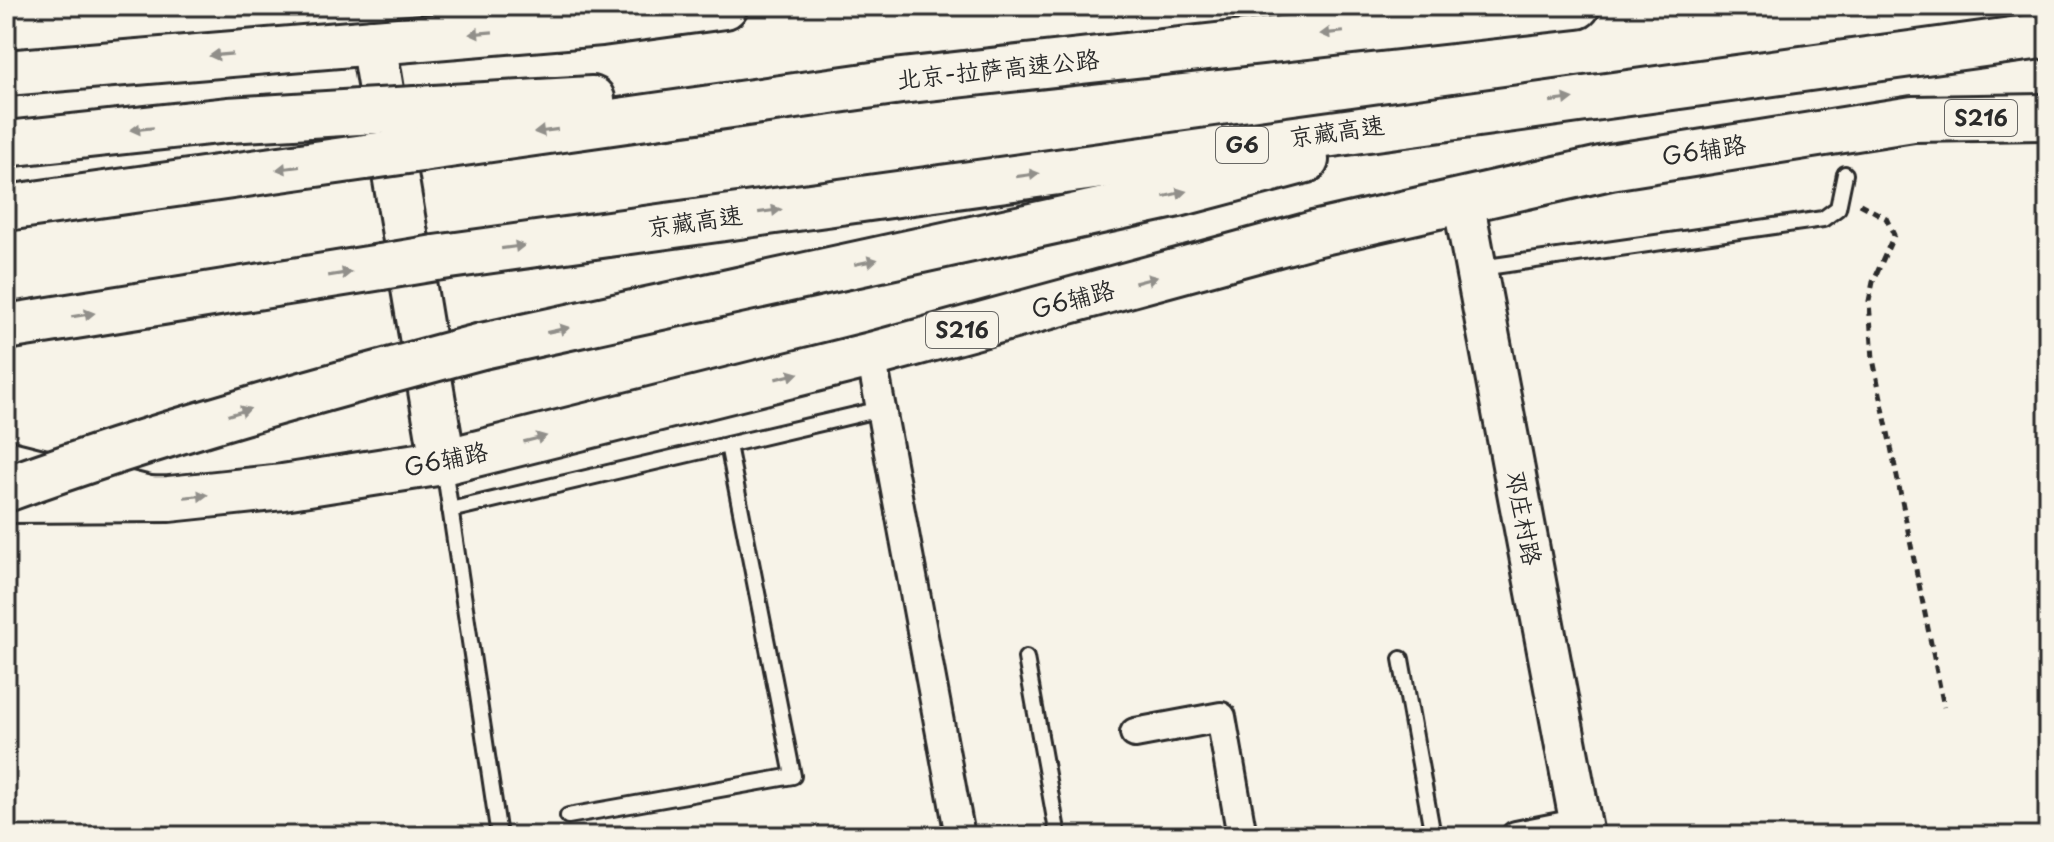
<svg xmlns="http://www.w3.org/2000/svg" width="2054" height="842" font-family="'Playpen Sans','LXGW WenKai TC',sans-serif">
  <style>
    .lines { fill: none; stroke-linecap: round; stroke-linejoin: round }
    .lane-casing { stroke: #2b2b2b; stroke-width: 20 }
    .street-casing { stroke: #2b2b2b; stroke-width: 34 }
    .secondary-casing { stroke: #2b2b2b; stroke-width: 46 }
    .primary-casing { stroke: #2b2b2b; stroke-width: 50 }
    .highway-casing { stroke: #2b2b2b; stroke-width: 50 }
    .path { stroke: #2b2b2b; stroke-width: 5; stroke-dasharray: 8 6; stroke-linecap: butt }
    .lane { stroke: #f7f3e8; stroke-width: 14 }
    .street { stroke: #f7f3e8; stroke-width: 28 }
    .secondary { stroke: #f7f3e8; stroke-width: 40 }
    .primary { stroke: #f7f3e8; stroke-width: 44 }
    .highway { stroke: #f7f3e8; stroke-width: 44 }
    .highway-bridge-casing { stroke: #2b2b2b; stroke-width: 50; stroke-linecap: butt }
    .highway-bridge { stroke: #f7f3e8; stroke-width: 44 }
    .oneway { fill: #918f8a }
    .labels { text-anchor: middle; stroke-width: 7; stroke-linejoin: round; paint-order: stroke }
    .shield { fill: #f7f3e8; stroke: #686764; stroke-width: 2 }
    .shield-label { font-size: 22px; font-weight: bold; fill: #2b2b2b }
    .street-label { font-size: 24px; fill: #2b2b2b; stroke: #f7f3e8 }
  </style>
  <rect width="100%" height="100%" fill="#f7f3e8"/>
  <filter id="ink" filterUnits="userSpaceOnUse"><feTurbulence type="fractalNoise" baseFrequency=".0125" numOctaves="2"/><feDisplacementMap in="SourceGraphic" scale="16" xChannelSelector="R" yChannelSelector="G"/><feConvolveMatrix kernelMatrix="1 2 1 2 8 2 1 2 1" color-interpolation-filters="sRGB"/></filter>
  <g filter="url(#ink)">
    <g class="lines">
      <!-- lane casing -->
      <g class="lane-casing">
        <g id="lane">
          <path d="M1480,268L1823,219L1838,208L1845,174"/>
          <path d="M444,467L499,836"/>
          <path d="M450,510L881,409"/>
          <path d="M1026,658L1058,836"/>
          <path d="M1401,659L1433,836"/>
          <path d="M568,816L793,776L728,445"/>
        </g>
      </g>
      <!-- street casing -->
      <g class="street-casing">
        <g id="street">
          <path d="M871,355L960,836"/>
          <path d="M1135,733L1221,717L1242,836"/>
          <path d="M1516,836L1581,823"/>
        </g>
      </g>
      <!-- secondary casing -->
      <g class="secondary-casing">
        <path id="secondary" d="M1463,200L1583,836"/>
      </g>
      <!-- primary casing -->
      <g class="primary-casing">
        <g id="primary">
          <path d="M373,42L443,462"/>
          <path d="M6,73L601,23L725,6"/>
          <path d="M6,500L169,499L283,487L443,462L871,355L1314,234L1610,167L1913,119L2048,117"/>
        </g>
      </g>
      <!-- highway casing -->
      <g class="highway-casing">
        <g id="highway">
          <path d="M416,109L592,99"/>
          <path d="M6,144L228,120L359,112"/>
          <path d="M421,149L901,81L1577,6"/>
          <path d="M6,208L365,157"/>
          <path d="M435,258L2048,35"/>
          <path d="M6,327L381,267"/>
          <path d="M482,346L1178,194L1306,160"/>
          <path d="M6,463L149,499"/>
        </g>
      </g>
      <!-- path -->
      <path class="path" d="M1860,204L1886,218L1894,235L1873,282L1869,301L1873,359L1944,707"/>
      <!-- lane -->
      <use href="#lane" class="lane"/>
      <!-- street -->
      <use href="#street" class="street"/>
      <!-- secondary -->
      <use href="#secondary" class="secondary"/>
      <!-- primary -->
      <use href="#primary" class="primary"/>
      <!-- highway -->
      <use href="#highway" class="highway"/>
      <!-- highway-bridge casing -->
      <g class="highway-bridge-casing">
        <g id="highway-bridge">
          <path d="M359,112L416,109"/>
          <path d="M365,157L421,149"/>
          <path d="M381,267L435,258"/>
          <path d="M6,489C162,432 321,389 482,346"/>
        </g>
      </g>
      <!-- highway-bridge -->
      <use href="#highway-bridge" class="highway-bridge"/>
    </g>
    <!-- one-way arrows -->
    <defs><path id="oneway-solid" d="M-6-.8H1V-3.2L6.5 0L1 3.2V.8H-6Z" transform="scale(2)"/></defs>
    <g class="oneway">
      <use href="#oneway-solid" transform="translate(481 33) rotate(175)"/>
      <use href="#oneway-solid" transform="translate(1332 33) rotate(174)"/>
      <use href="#oneway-solid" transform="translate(221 55) rotate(175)"/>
      <use href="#oneway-solid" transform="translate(1562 100) rotate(-8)"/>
      <use href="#oneway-solid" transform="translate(142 129) rotate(174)"/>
      <use href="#oneway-solid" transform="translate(546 131) rotate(172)"/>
      <use href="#oneway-solid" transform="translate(288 168) rotate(172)"/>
      <use href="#oneway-solid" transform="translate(1028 175) rotate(-8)"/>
      <use href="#oneway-solid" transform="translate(1175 194) rotate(-13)"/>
      <use href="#oneway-solid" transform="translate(770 211) rotate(-8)"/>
      <use href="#oneway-solid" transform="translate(513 247) rotate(-8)"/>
      <use href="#oneway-solid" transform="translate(866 262) rotate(-12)"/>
      <use href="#oneway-solid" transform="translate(340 274) rotate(-9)"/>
      <use href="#oneway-solid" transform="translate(1146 280) rotate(-15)"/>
      <use href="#oneway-solid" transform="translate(83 315) rotate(-9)"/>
      <use href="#oneway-solid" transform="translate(558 330) rotate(-12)"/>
      <use href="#oneway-solid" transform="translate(787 376) rotate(-14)"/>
      <use href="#oneway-solid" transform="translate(239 412) rotate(-17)"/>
      <use href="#oneway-solid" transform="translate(535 439) rotate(-14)"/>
      <use href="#oneway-solid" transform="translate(196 496) rotate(-6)"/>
    </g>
  </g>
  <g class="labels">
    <!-- shield labels -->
    <g class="shield">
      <rect x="1945" y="100" width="72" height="36" rx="6"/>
      <rect x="1216" y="127" width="52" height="36" rx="6"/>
      <rect x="926" y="312" width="72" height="36" rx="6"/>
    </g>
    <g class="shield-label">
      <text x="1981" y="126">S216</text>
      <text x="1242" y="153">G6</text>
      <text x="962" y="338">S216</text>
    </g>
    <!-- street labels -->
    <g class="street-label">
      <text transform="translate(998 70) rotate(-6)" y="8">北京-拉萨高速公路</text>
      <text transform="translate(1337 132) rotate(-8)" y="8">京藏高速</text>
      <text transform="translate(1704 151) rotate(-9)" y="8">G6辅路</text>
      <text transform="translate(695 222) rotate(-8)" y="8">京藏高速</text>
      <text transform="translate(1073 300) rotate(-15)" y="8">G6辅路</text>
      <text transform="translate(446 460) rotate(-12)" y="8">G6辅路</text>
      <text transform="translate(1523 518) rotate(79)" y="8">邓庄村路</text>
    </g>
  </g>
  <!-- margin -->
  <rect width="2054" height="842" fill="none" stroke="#f7f3e8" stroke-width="32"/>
  <rect x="16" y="16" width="2022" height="810" fill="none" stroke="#2b2b2b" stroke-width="3" filter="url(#ink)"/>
</svg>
